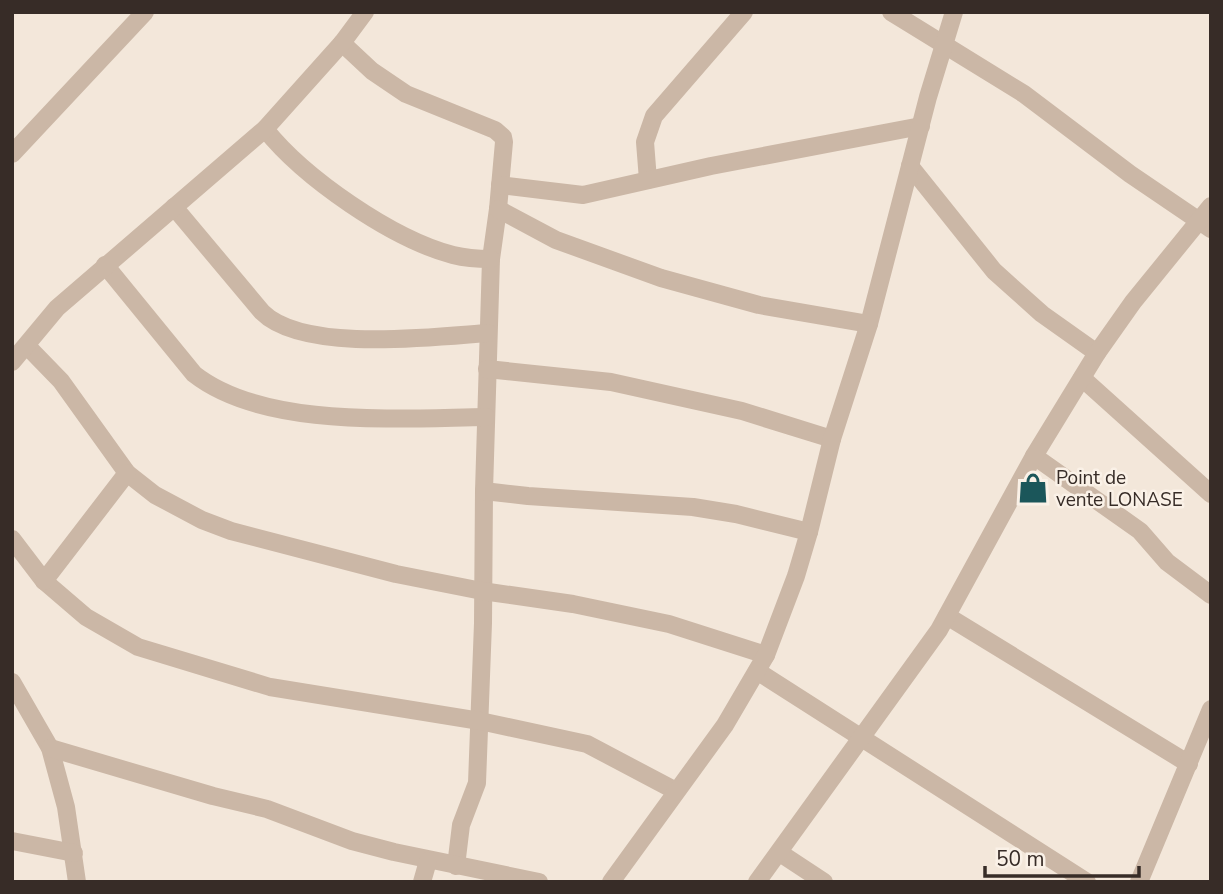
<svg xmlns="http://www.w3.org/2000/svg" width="1223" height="894" font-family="'Nunito Sans',sans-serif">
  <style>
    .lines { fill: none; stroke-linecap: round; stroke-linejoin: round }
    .minor { stroke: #cbb7a6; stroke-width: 18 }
    .labels { text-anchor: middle; stroke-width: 5; stroke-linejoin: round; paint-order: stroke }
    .poi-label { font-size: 19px; fill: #372c27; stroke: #faf1e7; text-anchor: start }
  </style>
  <rect width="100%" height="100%" fill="#f3e7da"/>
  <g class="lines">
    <!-- minor -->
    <g class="minor">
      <path d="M891,12L1024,94L1130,174L1211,229"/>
      <path d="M342,43L372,71L406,94L495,130L503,137L504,142L498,209L491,259L484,491L483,623L477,783L461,825L456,866"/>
      <path d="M265,129C304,178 392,239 453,255C465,258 478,259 491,259"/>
      <path d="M12,154L145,12"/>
      <path d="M910,166L994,271L1042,314L1097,353"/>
      <path d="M648,180L645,142L654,116L744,12"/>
      <path d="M500,185L583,195L711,166L921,126"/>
      <path d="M174,207L262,312C303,353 433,337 488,333"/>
      <path d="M498,209L556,240L661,278L759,305L869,324"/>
      <path d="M105,265L194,374C264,429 401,418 486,417"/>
      <path d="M27,346L61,381L127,473L155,495L202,520L231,531L396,574L482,591L573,604L669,624L766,655"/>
      <path d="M12,362L57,308L265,129L342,43L365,12"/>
      <path d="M487,369L611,382L742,411L832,439"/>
      <path d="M1082,378L1211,494"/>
      <path d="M1034,456L1140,531L1167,562L1211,595"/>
      <path d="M484,491L528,496L693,507L736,514L809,532"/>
      <path d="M12,539L44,581L86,617L138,647L270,687L480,721L587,744L676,791"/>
      <path d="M44,581L127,473"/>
      <path d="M947,616L1189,764"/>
      <path d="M757,671L1087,882"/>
      <path d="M12,682L50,748L66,807L77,882"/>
      <path d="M50,748L213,796L267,809L352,841L394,852L539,882"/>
      <path d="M12,841L74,853"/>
      <path d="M780,853L824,882"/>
      <path d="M422,882L428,861"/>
      <path d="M611,882L725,725L766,655L796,576L809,532L832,439L869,324L928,97L954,12"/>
      <path d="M757,882L939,630L1034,456L1097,353L1133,302L1211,206"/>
      <path d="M1139,882L1211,709"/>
    </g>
  </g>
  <!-- icons -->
  <defs>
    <g id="shop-bare" transform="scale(2.415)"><path d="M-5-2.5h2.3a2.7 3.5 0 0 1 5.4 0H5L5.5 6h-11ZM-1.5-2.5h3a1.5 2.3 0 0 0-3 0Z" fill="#1b565a" stroke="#faf1e7" stroke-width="2.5" paint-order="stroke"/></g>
  </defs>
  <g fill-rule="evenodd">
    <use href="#shop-bare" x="1033" y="488"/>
  </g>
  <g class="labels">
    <!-- poi labels -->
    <g class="poi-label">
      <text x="1056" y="484">Point de<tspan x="1056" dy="22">vente LONASE</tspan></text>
    </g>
  </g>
  <!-- border -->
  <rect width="1223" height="894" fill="none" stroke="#372c27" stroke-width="28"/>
  <!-- scale -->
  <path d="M985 866v10h154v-10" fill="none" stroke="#372c27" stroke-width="3.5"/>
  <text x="996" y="866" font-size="21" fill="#372c27" stroke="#faf1e7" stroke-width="5" paint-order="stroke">50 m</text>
</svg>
